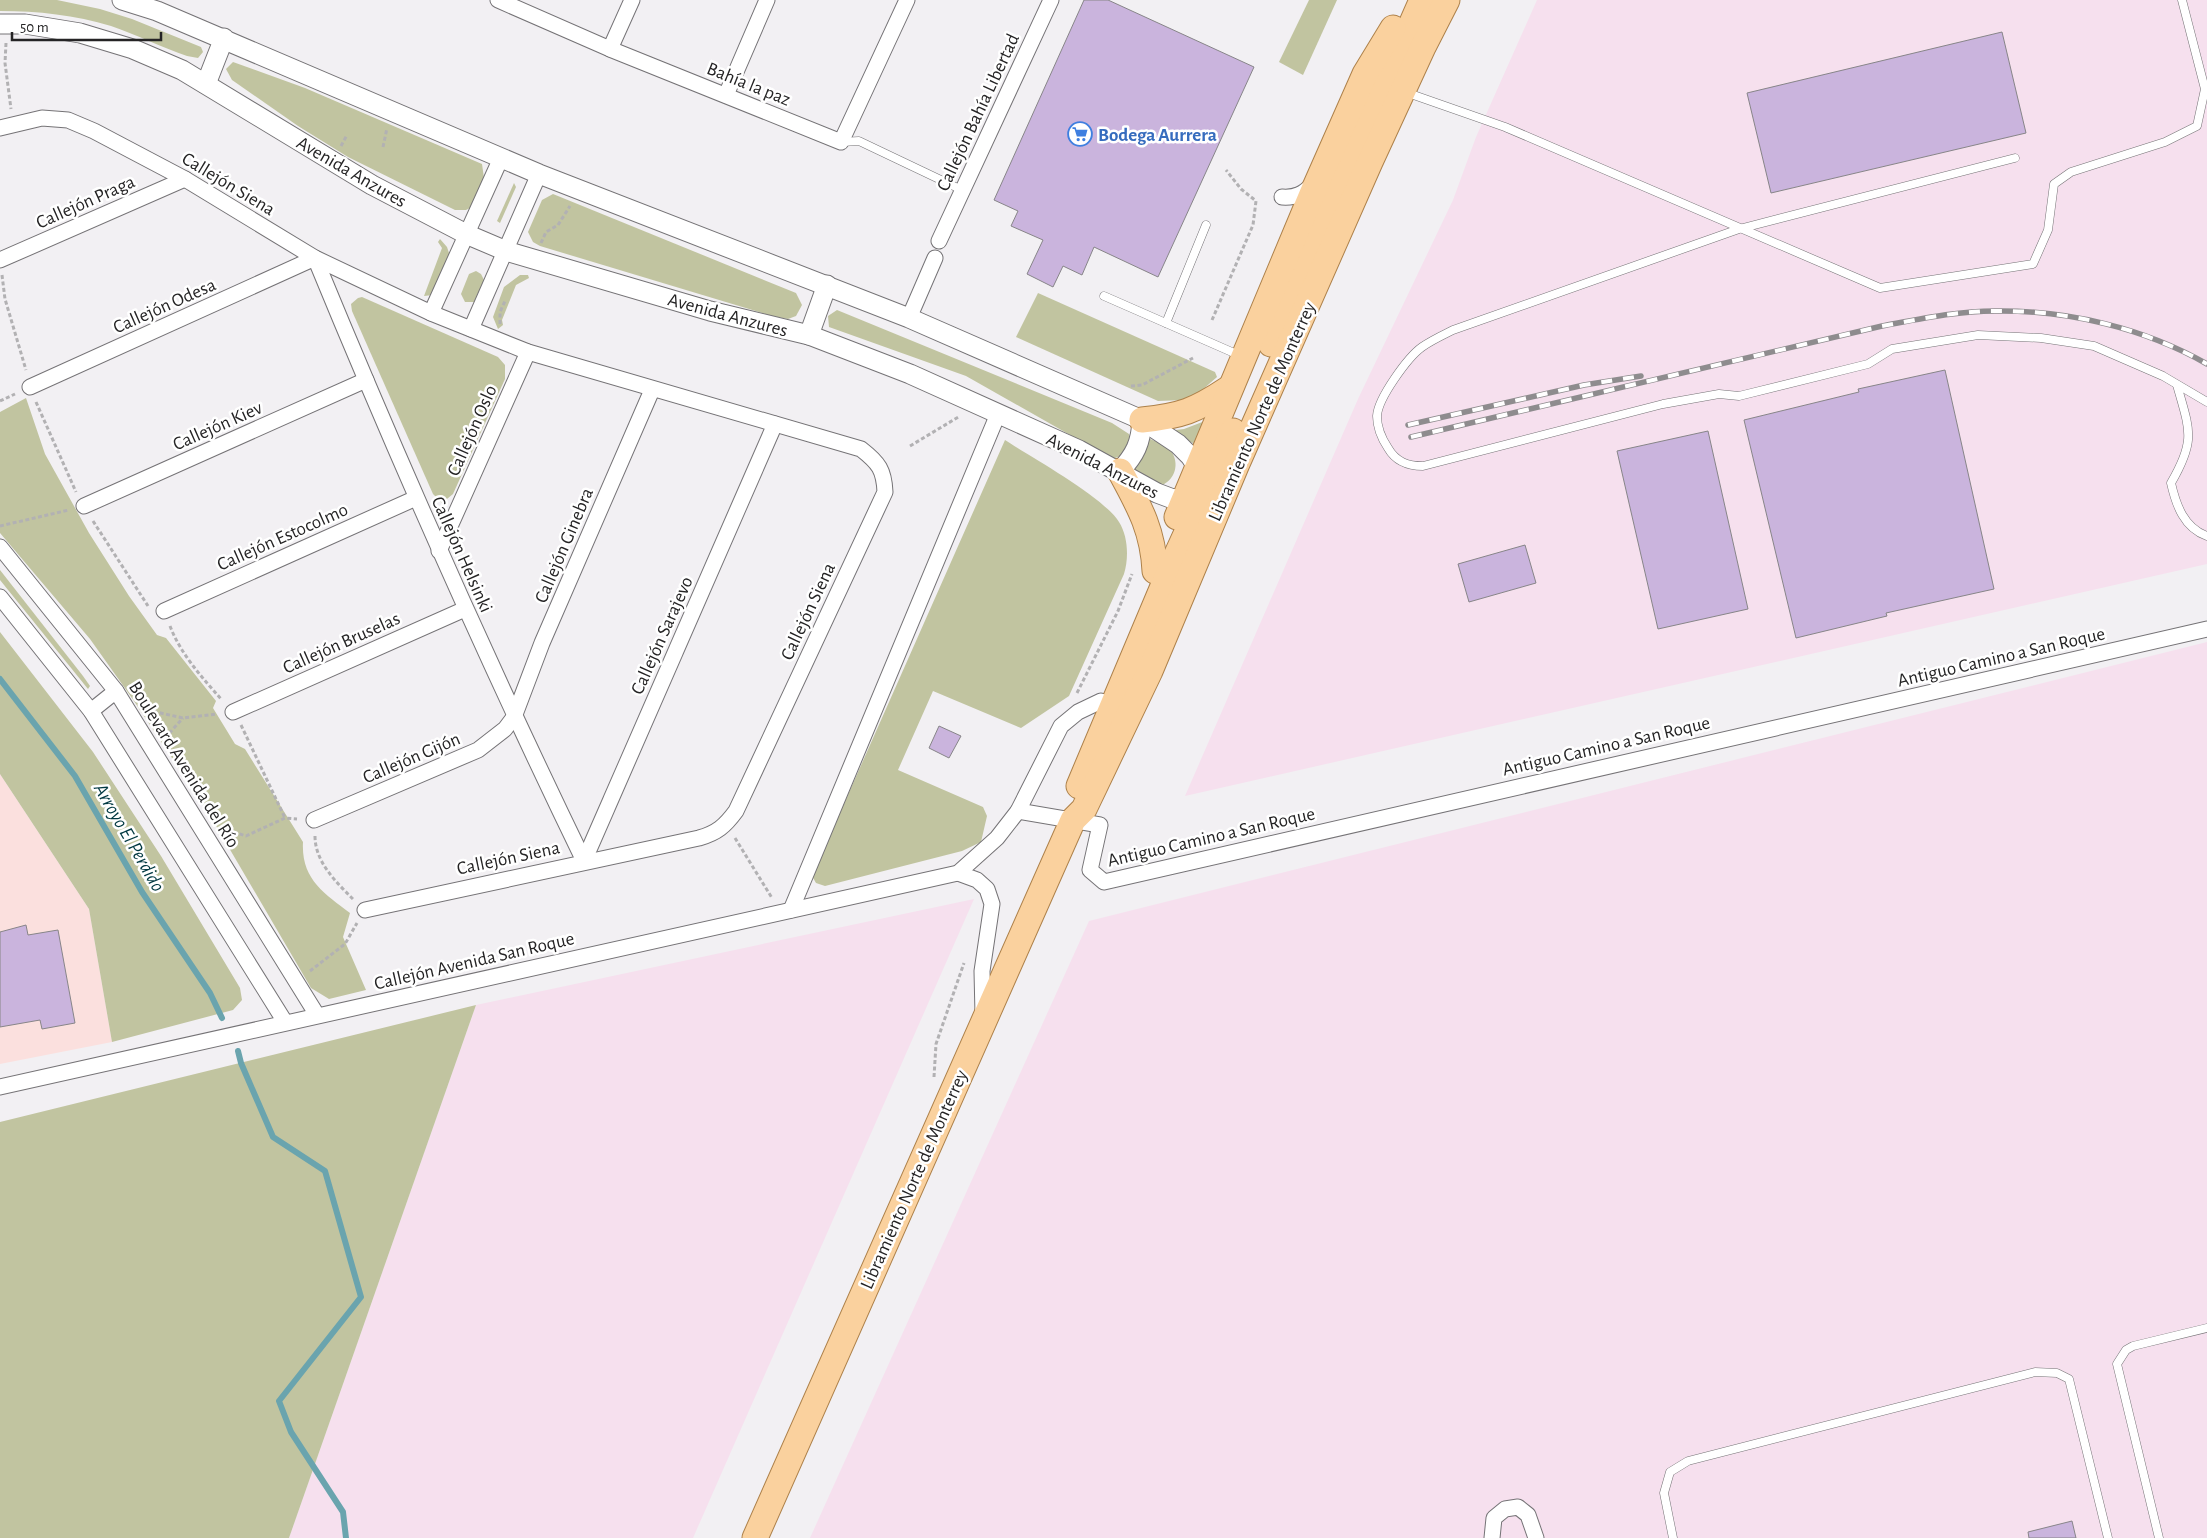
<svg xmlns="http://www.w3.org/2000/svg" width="2207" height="1538" font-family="'Alegreya Sans',sans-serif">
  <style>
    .industrial { fill: #f6e0ee }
    .education { fill: #fbe0de }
    .green { fill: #c1c4a0 }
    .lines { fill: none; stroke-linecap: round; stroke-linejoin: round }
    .stream { stroke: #6aa4ae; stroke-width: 6 }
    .building { fill: #cab4dd; stroke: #878588 }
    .service-casing { stroke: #757376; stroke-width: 9 }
    .minor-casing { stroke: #757376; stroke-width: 17 }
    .tertiary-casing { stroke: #757376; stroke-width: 21 }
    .primary-casing { stroke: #ad814a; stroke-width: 27 }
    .path { stroke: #b2b1b3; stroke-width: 3; stroke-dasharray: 4 2.5; stroke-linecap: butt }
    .service { stroke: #fff; stroke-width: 8 }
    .minor { stroke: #fff; stroke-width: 15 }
    .tertiary { stroke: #fff; stroke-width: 19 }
    .primary { stroke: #fad19e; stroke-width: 25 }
    .rail-casing { stroke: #8e8c8e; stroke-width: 5.5 }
    .rail { stroke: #fff; stroke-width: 4; stroke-dasharray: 11; stroke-linecap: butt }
    .labels { text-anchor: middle; stroke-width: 5; stroke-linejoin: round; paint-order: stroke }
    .street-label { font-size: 19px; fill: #252425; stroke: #fff }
    .shop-label { font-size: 19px; font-weight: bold; fill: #366cbe; stroke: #fff; text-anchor: start }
    .water-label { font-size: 20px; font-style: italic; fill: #003841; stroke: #fff }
  </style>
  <rect width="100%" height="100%" fill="#f2f0f3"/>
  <!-- industrial -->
  <g class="industrial">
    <path d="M1537,0H2207V564L1185,796L1358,399L1453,200L1476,137Z"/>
    <path d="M2207,642V1538H810L1089,921Z"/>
    <path d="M974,899L693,1538H289L476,1005Z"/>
  </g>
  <!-- education -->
  <path class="education" d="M0,774L89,909L112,1042L0,1064Z"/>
  <!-- green -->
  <g class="green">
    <path d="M0,0H57L100,9L132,19L201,47L203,52L198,58L187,56C161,47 137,35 111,26C75,15 38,11 0,11Z"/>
    <path d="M1309,0H1337L1303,75L1279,62Z"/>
    <path d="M233,62L305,88L482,164L484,178L472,207L466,210H455L348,157L298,126L232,80L226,69Z"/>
    <path d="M514,183L516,187L500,223L497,221Z"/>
    <path d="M553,194L796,293L802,305L796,316L788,319L772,316L540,246L533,242L528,232L542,200Z"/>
    <path d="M440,239L447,247L450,256L433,295L424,296L442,248L438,242Z"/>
    <path d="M476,271L481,274L484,280L474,302H465L461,294L469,274Z"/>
    <path d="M520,275H528L529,278L516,285L502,320L503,325L498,329L493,317L504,287Z"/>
    <path d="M1038,293L1215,372L1217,377L1201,391L1185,400L1158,401L1016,337Z"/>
    <path d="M362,297L498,357L505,365V379L453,494L442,503L433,494L352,311L351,304L358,298Z"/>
    <path d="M837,310L1112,423L1129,434L1131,441L1125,454L1113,459L1107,456L966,376L829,327L828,316Z"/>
    <path d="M26,398L45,454L89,533L129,596L157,635L166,638L216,701L213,708L235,744L245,749L303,842C301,879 324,893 350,913L343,937L366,990L329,999L311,988L208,812L134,701L90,639L0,533V412Z"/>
    <path d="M1205,421L1197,445L1167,431L1184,429Z"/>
    <path d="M1146,437C1154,441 1165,444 1171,451C1180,463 1175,480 1162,485L1129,468L1143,456Z"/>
    <path d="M1005,440C1031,457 1105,498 1119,522C1128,536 1129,558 1124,574L1069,696L1021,728L933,691L898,770L983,807L987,816L981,842L962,851L825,886L816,883L812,876Z"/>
    <path d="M0,570L83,676L90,686L88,689L0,580Z"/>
    <path d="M0,632L93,752L161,856L240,988L242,1000L233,1010L112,1042L89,909L0,774Z"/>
    <path d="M476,1005L289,1538H0V1122Z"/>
  </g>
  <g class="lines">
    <!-- stream -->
    <g class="stream">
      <path d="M0,679L75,776L142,892L210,993L222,1018"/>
      <path d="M238,1051L241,1063L273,1137L325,1171L361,1297L279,1401L291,1432L343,1512L346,1538"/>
    </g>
  </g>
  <!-- building -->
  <g class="building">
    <path d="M1084,0H1108L1254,67L1158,277L1094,247L1082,275L1063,266L1053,287L1027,274L1043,240L1011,226L1018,211L994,200Z"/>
    <path d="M2002,32L2026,133L1771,193L1747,93Z"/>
    <path d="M1945,370L1994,589L1886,613L1887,616L1796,638L1744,420L1859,392L1858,389Z"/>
    <path d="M1708,431L1748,609L1658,629L1617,451Z"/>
    <path d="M1525,545L1536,583L1469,602L1458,564Z"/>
    <path d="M939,726L961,736L949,758L929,748Z"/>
    <path d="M26,925L28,935L58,930L75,1023L42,1029L40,1020L0,1027V932Z"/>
    <path d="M2072,1521L2076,1538H2029L2028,1532Z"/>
  </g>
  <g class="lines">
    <!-- service casing -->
    <g class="service-casing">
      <g id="service">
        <path d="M1405,92L1505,127L1880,288L2033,264L2048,230L2054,184L2071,172L2165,142L2197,126L2205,89L2182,0"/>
        <path d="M841,142L859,141L962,190"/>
        <path d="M2015,158L1739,229L1453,330C1443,335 1432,340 1422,347C1408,357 1378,398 1377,416C1377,428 1382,439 1388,448C1396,462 1408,466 1423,466L1663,404L1719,394L1739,396L1868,364L1892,349L1978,335L2041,338L2094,346L2163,376L2207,402"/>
        <path d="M1104,296L1241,356"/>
        <path d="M1166,323L1206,225"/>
        <path d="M2177,385C2190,431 2196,440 2171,483C2176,505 2184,528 2207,536"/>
        <path d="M1673,1538L1664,1493L1670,1472L1688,1461L2035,1372L2057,1373L2069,1379L2108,1538"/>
        <path d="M2159,1538L2117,1364L2126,1350L2133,1346L2207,1328"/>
      </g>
    </g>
    <!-- minor casing -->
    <g class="minor-casing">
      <g id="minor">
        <path d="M498,0L610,49L841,142L907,0"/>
        <path d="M610,49L632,0"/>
        <path d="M726,95L767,0"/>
        <path d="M0,128L42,118L68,120L94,131L185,179L315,258L431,313L528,352L861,449C879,463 884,470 885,492L736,811C725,826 717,833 699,838L365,910"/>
        <path d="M1282,197C1296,198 1303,194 1313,184"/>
        <path d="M939,241L1051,0"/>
        <path d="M0,260L185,179"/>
        <path d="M431,313L501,158"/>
        <path d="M909,318L935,258"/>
        <path d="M471,329L539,174"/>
        <path d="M30,387L315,258C399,462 488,663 584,861"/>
        <path d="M84,506L366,380"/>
        <path d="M0,547L116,691L317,1015"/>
        <path d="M439,551L528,352"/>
        <path d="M0,597L91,711L285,1022"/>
        <path d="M164,611L416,498"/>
        <path d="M91,711L116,691"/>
        <path d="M233,712L465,609"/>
        <path d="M1018,811L1100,825L1090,870L1104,882L2207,629"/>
        <path d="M314,820L478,750L505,729L514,717L542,643L652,390"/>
        <path d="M584,861L775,424"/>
        <path d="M958,873L977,880L987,889L992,904L982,971L983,1015"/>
        <path d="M791,910L998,414"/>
        <path d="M0,1087L958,873L997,838L1018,811L1061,726L1078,712L1101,701"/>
        <path d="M1492,1538L1494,1518L1505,1509L1518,1507L1528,1515L1536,1538"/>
      </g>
    </g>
    <!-- tertiary casing -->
    <g class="tertiary-casing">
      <g id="tertiary">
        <path d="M122,0L157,11L539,174L909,318L1142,420L1178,444L1190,456L1204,477"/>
        <path d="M0,24H25L80,33L133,49L182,70L372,185L466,234L506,251L710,311L809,335L910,374L1079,450L1157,493L1173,499L1195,497"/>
        <path d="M206,84L224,38"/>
        <path d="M809,335L827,285"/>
        <path d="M1120,471C1135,455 1141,443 1142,420"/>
      </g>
    </g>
    <!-- primary casing -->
    <g class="primary-casing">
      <g id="primary">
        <path d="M1271,344L1422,0"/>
        <path d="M1142,420C1181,416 1195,411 1228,389"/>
        <path d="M1120,471C1139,506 1153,530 1155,571"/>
        <path d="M1177,517L1312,194L1365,74L1393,28"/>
        <path d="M1079,786L1172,565L1233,431"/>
        <path d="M755,1538L1073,820L1084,809L1150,671L1236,466L1370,162L1423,47L1447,0"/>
      </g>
    </g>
    <!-- path -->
    <g class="path">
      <path d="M6,43L5,63L11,109"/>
      <path d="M341,146L347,135"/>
      <path d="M383,147L387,128"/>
      <path d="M541,243L546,232L558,225L570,206"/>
      <path d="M2,275L5,299L26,370"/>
      <path d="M1212,320L1253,225L1256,201L1241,189L1226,170"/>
      <path d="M500,324V312L505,301"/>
      <path d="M1131,386L1142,385L1193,358"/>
      <path d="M0,401L15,394"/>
      <path d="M36,402L76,492"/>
      <path d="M910,446L960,416"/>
      <path d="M93,521L148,606"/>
      <path d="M0,526L69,510"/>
      <path d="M170,626C180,653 203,679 222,700"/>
      <path d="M1077,693L1118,611L1132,574"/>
      <path d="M147,710L183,718L217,714"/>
      <path d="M241,725L285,818"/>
      <path d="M165,738L183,718"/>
      <path d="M221,828L246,836L285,818L297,819"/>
      <path d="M315,836C315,862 336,882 353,899"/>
      <path d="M735,838L772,898"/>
      <path d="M310,971L345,944L357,923"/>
      <path d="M934,1077L936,1044L964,963"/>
    </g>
    <!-- service -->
    <use href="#service" class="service"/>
    <!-- minor -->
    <use href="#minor" class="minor"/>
    <!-- tertiary -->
    <use href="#tertiary" class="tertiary"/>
    <!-- primary -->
    <use href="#primary" class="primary"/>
    <!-- rail casing -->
    <g class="rail-casing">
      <g id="rail">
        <path d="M1408,425L1584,385L1641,376"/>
        <path d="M1411,437L1882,326C1920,319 1957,311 1995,311C2068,310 2144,328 2207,364"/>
      </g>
    </g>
    <!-- rail -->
    <use href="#rail" class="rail"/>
  </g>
  <!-- icons -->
  <defs>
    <g id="supermarket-ring" transform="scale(1.25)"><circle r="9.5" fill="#fff" stroke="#3f7fe0" stroke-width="1.5"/><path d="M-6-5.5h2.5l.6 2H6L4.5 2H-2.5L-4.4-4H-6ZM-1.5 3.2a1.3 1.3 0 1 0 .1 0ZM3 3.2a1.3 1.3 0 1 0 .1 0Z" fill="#3f7fe0"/></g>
  </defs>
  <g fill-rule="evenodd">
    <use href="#supermarket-ring" x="1080" y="134"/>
  </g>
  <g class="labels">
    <!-- street labels -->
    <g class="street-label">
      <text transform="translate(749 83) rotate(22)" y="7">Bahía la paz</text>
      <text transform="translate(977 112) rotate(-65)" y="7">Callejón Bahía Libertad</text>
      <text transform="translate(352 171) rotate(30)" y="7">Avenida Anzures</text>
      <text transform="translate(229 183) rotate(31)" y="7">Callejón Siena</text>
      <text transform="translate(85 201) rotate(-24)" y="7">Callejón Praga</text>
      <text transform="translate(164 305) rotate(-24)" y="7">Callejón Odesa</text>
      <text transform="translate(728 314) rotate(15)" y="7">Avenida Anzures</text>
      <text transform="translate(1261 411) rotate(-66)" y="7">Libramiento Norte de Monterrey</text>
      <text transform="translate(217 425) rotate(-24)" y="7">Callejón Kiev</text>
      <text transform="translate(471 430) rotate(-66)" y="7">Callejón Oslo</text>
      <text transform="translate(1103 465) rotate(27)" y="7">Avenida Anzures</text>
      <text transform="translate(282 536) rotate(-24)" y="7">Callejón Estocolmo</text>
      <text transform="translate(563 545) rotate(-67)" y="7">Callejón Ginebra</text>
      <text transform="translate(463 554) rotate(66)" y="7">Callejón Helsinki</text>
      <text transform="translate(807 611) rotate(-65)" y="7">Callejón Siena</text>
      <text transform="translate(661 635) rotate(-66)" y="7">Callejón Sarajevo</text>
      <text transform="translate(341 642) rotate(-24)" y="7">Callejón Bruselas</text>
      <text transform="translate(2001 656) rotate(-13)" y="7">Antiguo Camino a San Roque</text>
      <text transform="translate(1606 745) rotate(-13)" y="7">Antiguo Camino a San Roque</text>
      <text transform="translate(411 757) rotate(-23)" y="7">Callejón Gijón</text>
      <text transform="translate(185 764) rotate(58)" y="7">Boulevard Avenida del Río</text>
      <text transform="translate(1211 836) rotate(-13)" y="7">Antiguo Camino a San Roque</text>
      <text transform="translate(508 857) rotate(-12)" y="7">Callejón Siena</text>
      <text transform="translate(474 960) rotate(-13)" y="7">Callejón Avenida San Roque</text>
      <text transform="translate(913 1179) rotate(-66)" y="7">Libramiento Norte de Monterrey</text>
    </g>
    <!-- shop labels -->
    <g class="shop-label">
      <text x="1098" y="141">Bodega Aurrera</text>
    </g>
    <!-- water labels -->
    <g class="water-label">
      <text transform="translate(130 837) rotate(60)" y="7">Arroyo El Perdido</text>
    </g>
  </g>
  <!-- scale -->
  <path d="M12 32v8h149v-8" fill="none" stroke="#252425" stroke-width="2.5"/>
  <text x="20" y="32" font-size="15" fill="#252425" stroke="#ffffff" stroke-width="4" paint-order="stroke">50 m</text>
</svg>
